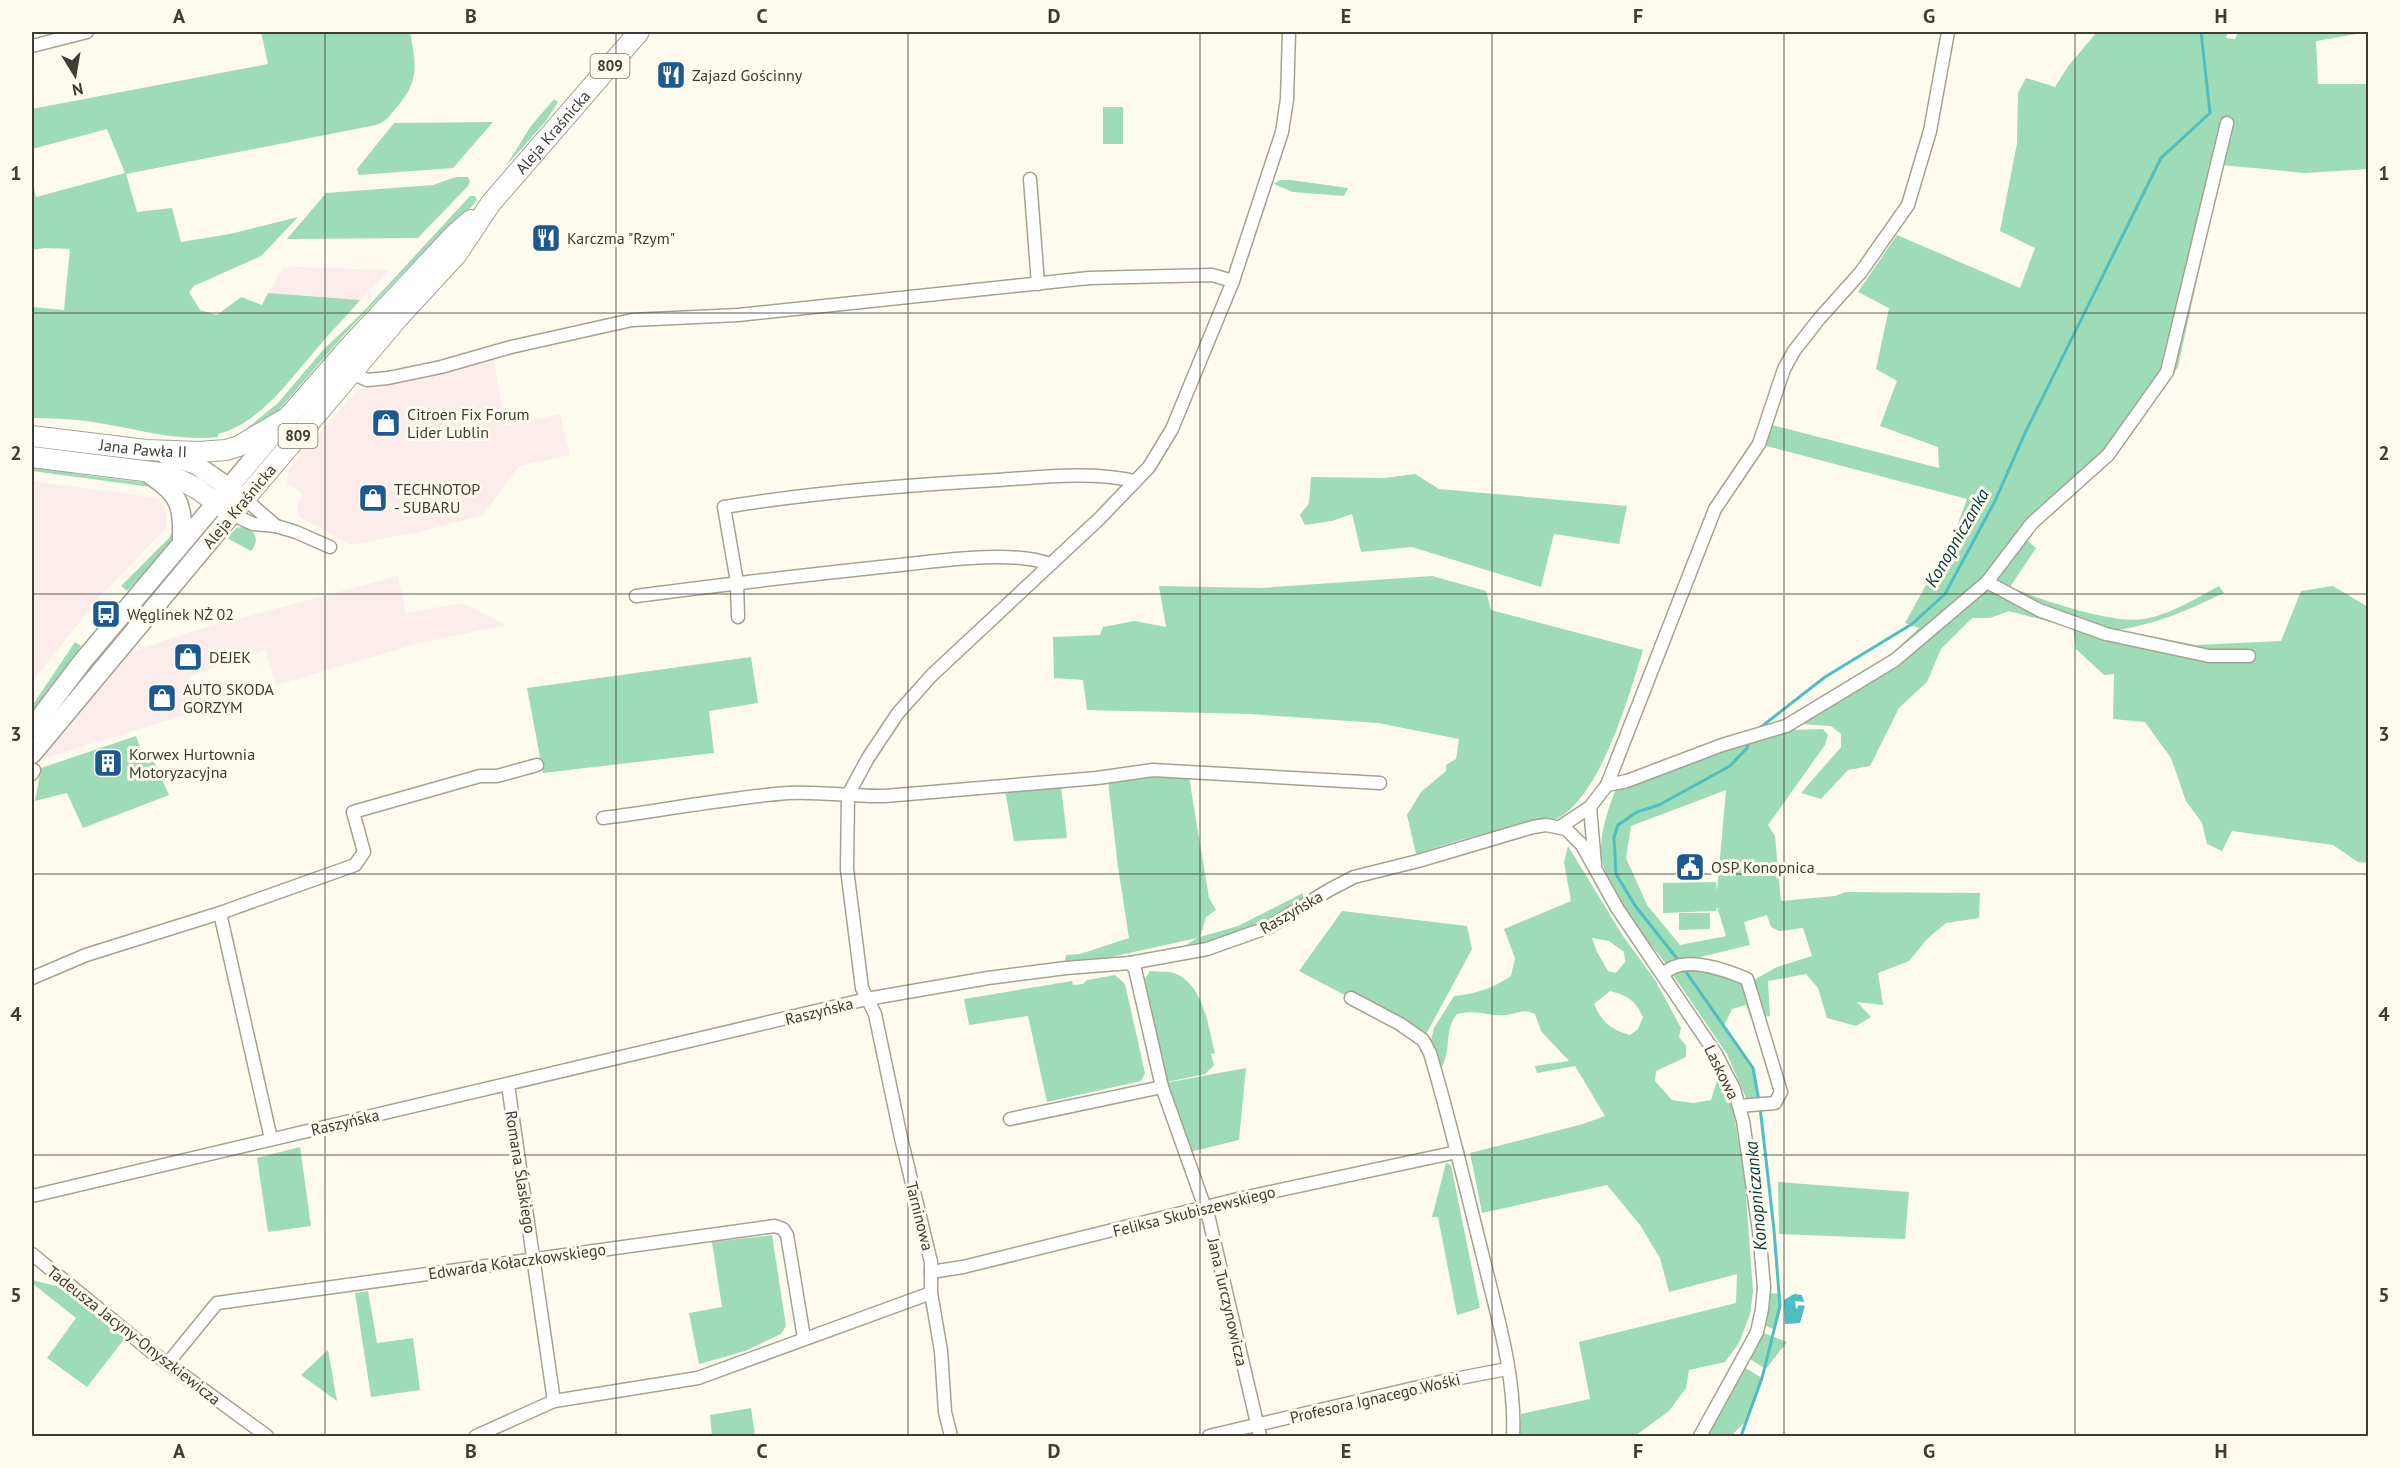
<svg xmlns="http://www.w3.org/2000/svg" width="2400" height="1468" font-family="'PT Sans',sans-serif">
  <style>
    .commercial { fill: #fcecec }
    .green { fill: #9ddcb6; fill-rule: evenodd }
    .water { fill: #4ebec3 }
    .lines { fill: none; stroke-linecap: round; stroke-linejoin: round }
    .stream { stroke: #4ebec3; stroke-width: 3 }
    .minor-casing { stroke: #a6a293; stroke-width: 15 }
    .secondary-casing { stroke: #a6a293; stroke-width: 21 }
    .primary-casing { stroke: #a6a293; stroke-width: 22 }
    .minor { stroke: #fff; stroke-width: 12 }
    .secondary { stroke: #fff; stroke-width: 18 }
    .primary { stroke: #fff; stroke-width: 20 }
    .grid { fill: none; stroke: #3e3c36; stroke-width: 1.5; stroke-opacity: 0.55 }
    .labels { text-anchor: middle; stroke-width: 6; stroke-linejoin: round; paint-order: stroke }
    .shield { fill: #fefaee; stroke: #78756d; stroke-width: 1.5 }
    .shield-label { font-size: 15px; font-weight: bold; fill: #3e3c36 }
    .poi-label { font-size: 16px; fill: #3e3c36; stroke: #fefaee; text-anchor: start }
    .street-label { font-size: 16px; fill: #3e3c36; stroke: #fefaee }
    .water-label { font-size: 18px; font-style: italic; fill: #033a3c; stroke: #fefaee }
    .neatline { fill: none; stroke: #3e3c36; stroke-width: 2 }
    .grid-label { font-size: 20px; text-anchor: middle; font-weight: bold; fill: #3e3c36 }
  </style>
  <rect width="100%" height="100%" fill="#fefaee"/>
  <!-- commercial -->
  <g class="commercial">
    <path d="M296,267L390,270L360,300L268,293L283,268Z"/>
    <path d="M493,356L505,426L560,414L570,455L519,466L483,515L419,532L350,545L297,515L298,505L303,494L287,484L288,470L357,390Z"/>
    <path d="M32,481L158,498L166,512L167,520L166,528L96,601L32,682Z"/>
    <path d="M398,576L406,613L461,603L506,625L419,643L276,685L265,650L189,676L207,708L39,760L131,652L190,632Z"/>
  </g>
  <!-- green -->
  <g class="green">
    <path d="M261,32H410C416,65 420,80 397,107C390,115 386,122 376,125L126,174L137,212L172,208L181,242L230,234L298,217L261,256L194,286L189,292L200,310L217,315L241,297L262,305L268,293L360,300C347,316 332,330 319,346C291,378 262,422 218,434V437C176,442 134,428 93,422C72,419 52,418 32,418V307L64,310L70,249L45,248L32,250V178L36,197L125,173L107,129L32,149V109L268,64Z"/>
    <path d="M2097,32H2228L2226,38L2235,39L2238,32H2368L2316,41L2318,84H2368V169L2305,173L2222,165L2178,367L2118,452L2039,523L2028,541L2036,548L2010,587C2042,600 2110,624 2144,619C2170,615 2196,598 2219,586L2224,593C2185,611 2160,623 2117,630L2196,645L2281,641L2301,591L2333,586L2368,607V863L2358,862L2333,845L2232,831L2222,851L2207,844L2202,823L2186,801L2171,758L2145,722L2113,719L2114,674L2104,675L2076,649L2073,628L2009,611L1990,618H1972L1941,649L1927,682L1899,708L1870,766L1848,770L1821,799L1801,793L1841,747V734L1831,726L1800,724L1891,670L1898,648L1919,628L1905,623L1954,534L1967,499L1763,445L1772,425L1939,468L1938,447L1880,426L1897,381L1876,369L1889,308L1858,292L1897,235L2020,288L2035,248L2000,231L2017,143L2018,93L2026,78L2055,87L2069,65Z"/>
    <path d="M554,99L558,102L546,121L506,166L531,126Z"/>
    <rect x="1103" y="107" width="20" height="37"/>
    <path d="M493,122L453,168L359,175L357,169L394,123Z"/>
    <path d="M456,177H468L470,181L468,186L418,238L287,239L326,193L433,185Z"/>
    <path d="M1280,180H1291L1348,188L1344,196L1293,192L1274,184Z"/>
    <path d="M470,196H475L477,200L466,213L423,252L342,337L277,412L235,438L278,403L323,350L361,314Z"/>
    <path d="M32,464L77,474L155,484L168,502L159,492L151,487L32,471Z"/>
    <path d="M1415,474L1439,489L1627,506L1619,544L1554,534L1541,587L1412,547L1361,552L1352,514L1332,521L1305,525L1300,515L1309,503L1311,477L1384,478Z"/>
    <path d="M242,527C256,530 260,540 251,551L227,538L236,528Z"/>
    <path d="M174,529C173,554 143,574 127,591L121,586L169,538Z"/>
    <path d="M1432,576L1486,591L1491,610L1643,650C1629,696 1603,788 1562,816C1552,823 1525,824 1513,827C1480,834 1448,843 1416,854L1407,815L1421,792L1446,771V765L1456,759L1459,739L1378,723L1250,714L1087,710L1083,680L1054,678L1053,637L1100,635L1103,627L1134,621L1166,627L1159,586L1260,588Z"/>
    <path d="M75,642L81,646L32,718V706Z"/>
    <path d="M751,657L758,703L709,711L714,753L543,773L527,688Z"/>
    <path d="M1823,729L1828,735L1825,745L1768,825L1775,836L1781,901L1835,896L1846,892L1980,893L1979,918L1946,923L1927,939L1909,961L1878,973L1883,1005L1857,1002L1871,1017L1856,1026L1827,1018L1818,988L1806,974L1768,981L1770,1016L1751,1019L1746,1005L1732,1009L1724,1026L1753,1068L1758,1098H1746L1727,1054L1673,975C1696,962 1721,977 1745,985L1777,967L1812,956L1803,928L1779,931L1771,927L1767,915L1744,922L1750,945L1667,965C1647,939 1600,883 1601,850C1601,829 1608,810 1615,791L1742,743L1791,730ZM1726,790L1717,891L1716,882L1663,883V913L1716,911L1717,907L1726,936L1680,945L1647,905L1626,858L1631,826Z"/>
    <path d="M136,736L145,761L153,759L169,795L83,828L67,793L35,801L41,768Z"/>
    <path d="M1139,775L1189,777L1209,898L1216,910L1206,917L1200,937L1238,926L1303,893V901C1268,930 1219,940 1177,951L1197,938L1102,959L1065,962L1066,955L1080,954L1129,938L1118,867L1108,781Z"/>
    <path d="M1061,786L1067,838L1014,841L1005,790Z"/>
    <path d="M1568,846L1623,936L1655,980L1681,1028L1679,1037L1686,1046V1057L1656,1071L1655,1081L1672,1100L1693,1103L1711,1100L1719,1074L1726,1079L1731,1097L1745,1181L1753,1292L1750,1314L1739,1343L1725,1362L1689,1370L1686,1388L1669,1411L1635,1436H1519L1521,1414L1590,1399L1579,1342L1736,1303L1737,1274L1669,1292L1660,1258L1640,1225L1607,1185L1482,1213L1470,1153L1583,1124L1605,1116L1575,1066L1537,1073L1535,1066L1569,1061L1541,1031L1535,1014C1522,1008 1519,1014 1506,1015C1489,1017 1479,1009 1457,1014C1442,1033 1454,1049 1439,1072L1430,1044L1434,1028L1454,996C1476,994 1493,988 1511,976L1515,958L1504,929L1571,901L1564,862ZM1592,938L1609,941L1624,952L1625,962L1616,973L1608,971L1597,952ZM1610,991C1628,996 1635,1000 1643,1017L1638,1029L1630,1035C1611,1030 1602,1022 1594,1004Z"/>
    <path d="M1342,911L1467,926L1472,949L1423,1040L1400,1024L1299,971Z"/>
    <path d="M1679,913H1710V929L1679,930Z"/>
    <path d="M1150,971C1158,972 1168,971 1174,973C1204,984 1208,1027 1215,1053L1211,1054L1214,1065L1205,1074L1167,1082L1148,998L1145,979Z"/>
    <path d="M1115,975L1125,984L1145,1073L1141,1081L1047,1102L1028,1016L969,1025L964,999L1072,981L1073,985L1083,984L1087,980Z"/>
    <path d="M1246,1068L1239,1140L1190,1152L1165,1083Z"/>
    <path d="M300,1147L311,1226L268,1232L257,1158Z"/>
    <path d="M1446,1163L1451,1165L1480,1308L1457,1315L1438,1217H1432Z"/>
    <path d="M1778,1182L1909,1192L1905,1239L1779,1234Z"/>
    <path d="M772,1235L786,1326L781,1334L745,1351L699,1364L689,1313L722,1307L712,1242Z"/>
    <path d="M32,1280L60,1287L125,1338L87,1387L47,1358L76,1318L32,1283Z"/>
    <path d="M368,1291L377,1343L413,1338L420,1390L371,1397L355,1293Z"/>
    <path d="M1769,1293L1780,1294V1306L1775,1330L1764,1325Z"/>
    <path d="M1761,1332L1787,1342L1766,1369L1750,1359Z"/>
    <path d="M328,1350L337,1401L301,1375Z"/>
    <path d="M1744,1367L1762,1378L1746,1421L1731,1436L1705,1435Z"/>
    <path d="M751,1408L755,1436H712L710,1415Z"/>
  </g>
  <!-- water -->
  <path class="water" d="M1794,1294L1802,1295L1804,1302L1795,1301L1796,1309L1799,1305L1805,1306L1800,1323L1785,1324L1784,1300Z"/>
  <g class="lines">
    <!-- stream -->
    <g class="stream">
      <path d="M1757,730L1825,677L1912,624L1945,594L1995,501L2025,433L2161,158L2210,113L2201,32"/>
      <path d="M1679,961L1636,907L1616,874L1614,837L1618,825L1637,812L1659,805L1730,766L1747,748L1750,740"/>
      <path d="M1684,969L1753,1068L1759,1101"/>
      <path d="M1741,1436L1762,1378L1780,1306L1774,1230L1760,1107"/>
    </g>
    <!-- minor casing -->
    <g class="minor-casing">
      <g id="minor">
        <path d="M32,46L87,32"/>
        <path d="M1030,179L1038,284"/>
        <path d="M352,373L367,380L388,378L441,367L511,347L632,320L738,315L1089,278L1212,275L1233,281"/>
        <path d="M245,499L276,526"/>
        <path d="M232,514L253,524L276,526L296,532L330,547"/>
        <path d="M1987,582L2039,610L2106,634L2209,656H2249"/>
        <path d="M636,596C720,585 805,575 890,566C930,562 1013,549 1049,564"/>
        <path d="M738,617L737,582L724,507C815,492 906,485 998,480C1042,477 1091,471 1135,481"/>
        <path d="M32,769L34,770L32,774"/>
        <path d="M1607,785L1627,781L1722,745L1786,726L1895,660L1987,582L2032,523L2108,455L2167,372L2227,123"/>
        <path d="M1590,807L1595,865"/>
        <path d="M603,818C665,810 726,798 788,793C820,791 852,797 885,796L1097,778L1153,770L1380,783"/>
        <path d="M1560,827L1590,807L1607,785L1715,509L1759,444L1784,369L1794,351L1819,319L1861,272L1908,205L1930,131L1948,32"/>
        <path d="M220,913L271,1139"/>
        <path d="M1130,963L1135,969L1162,1087L1209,1219L1260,1436"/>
        <path d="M1663,975C1681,953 1726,970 1747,979L1781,1092L1775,1103L1739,1106"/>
        <path d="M32,978L86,955L220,913L355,865L364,852L353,812L480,776H497L537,765"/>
        <path d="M1351,998L1400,1024L1423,1040L1430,1053C1450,1120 1466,1189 1483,1257C1497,1315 1516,1377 1513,1436"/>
        <path d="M508,1085L554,1401"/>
        <path d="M1010,1119L1162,1087"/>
        <path d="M32,1196L867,999L988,978L1066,968L1130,963L1207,949L1269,927L1329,890L1354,877L1418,861L1533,827L1546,825L1566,829L1582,845L1617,908L1716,1054L1734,1089L1743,1121L1759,1231L1764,1287L1762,1309L1757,1332L1748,1349L1700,1436"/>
        <path d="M32,1254L149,1350L267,1436"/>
        <path d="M931,1272L963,1267L1238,1199L1457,1152"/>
        <path d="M168,1363L217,1303L775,1226L783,1229L787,1235L804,1338"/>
        <path d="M476,1436L554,1401L698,1378L931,1293"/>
        <path d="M951,1436L945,1412L941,1351L931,1293V1262L901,1138L875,1014L862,988L847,869L848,795L868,758L898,713L932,675L1099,519L1149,467L1172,429L1233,281L1282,132L1287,99L1289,32"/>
        <path d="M1209,1436L1444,1381L1507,1369"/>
      </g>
    </g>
    <!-- secondary casing -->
    <g class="secondary-casing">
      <g id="secondary">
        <path d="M166,455L196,465L238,494"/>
        <path d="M144,470C178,495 183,498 182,542"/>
        <path d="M32,728L82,662L285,421"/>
        <path d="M32,754L232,514"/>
      </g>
    </g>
    <!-- primary casing -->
    <g class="primary-casing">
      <g id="primary">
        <path id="s1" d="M32,436L146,450L199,452L226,450L239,446L288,417L350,346L454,235L471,220"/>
        <path id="s2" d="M32,457L168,474L196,488L232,514L399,317L457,254L491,203L639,32"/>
      </g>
    </g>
    <!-- minor -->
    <use href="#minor" class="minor"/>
    <!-- secondary -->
    <use href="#secondary" class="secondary"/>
    <!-- primary -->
    <use href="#primary" class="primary"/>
  </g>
  <!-- grid -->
  <path class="grid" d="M325,32V1436M616,32V1436M908,32V1436M1200,32V1436M1492,32V1436M1784,32V1436M2075,32V1436M32,313H2368M32,594H2368M32,874H2368M32,1155H2368"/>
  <!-- icons -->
  <defs>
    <g id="restaurant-square" transform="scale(1.5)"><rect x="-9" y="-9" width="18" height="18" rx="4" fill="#1b5a90" stroke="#fefaee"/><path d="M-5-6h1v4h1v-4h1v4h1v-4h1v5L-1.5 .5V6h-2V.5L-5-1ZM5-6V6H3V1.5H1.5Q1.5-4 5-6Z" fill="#fff"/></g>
    <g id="shop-square" transform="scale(1.5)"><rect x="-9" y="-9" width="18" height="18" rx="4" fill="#1b5a90" stroke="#fefaee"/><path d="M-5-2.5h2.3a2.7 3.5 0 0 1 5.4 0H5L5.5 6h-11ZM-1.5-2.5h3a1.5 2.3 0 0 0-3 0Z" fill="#fff"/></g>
    <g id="bus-square" transform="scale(1.5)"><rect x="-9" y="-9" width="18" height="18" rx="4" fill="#1b5a90" stroke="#fefaee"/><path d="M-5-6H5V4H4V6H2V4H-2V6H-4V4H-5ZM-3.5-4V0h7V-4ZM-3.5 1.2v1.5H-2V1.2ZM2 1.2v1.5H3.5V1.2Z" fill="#fff"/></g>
    <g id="building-square" transform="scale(1.5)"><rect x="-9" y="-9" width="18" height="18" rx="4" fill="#1b5a90" stroke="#fefaee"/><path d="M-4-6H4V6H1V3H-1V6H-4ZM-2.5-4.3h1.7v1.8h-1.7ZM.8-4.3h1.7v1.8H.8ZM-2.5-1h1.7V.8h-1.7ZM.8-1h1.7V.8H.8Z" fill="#fff"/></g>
    <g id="civic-square" transform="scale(1.5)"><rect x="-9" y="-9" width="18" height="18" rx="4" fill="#1b5a90" stroke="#fefaee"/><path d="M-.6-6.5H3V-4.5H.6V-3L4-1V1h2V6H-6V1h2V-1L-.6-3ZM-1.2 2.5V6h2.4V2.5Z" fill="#fff"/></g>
  </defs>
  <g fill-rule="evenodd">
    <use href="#restaurant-square" x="671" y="75"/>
    <use href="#restaurant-square" x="546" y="238"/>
    <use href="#shop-square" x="386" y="423"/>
    <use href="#shop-square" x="373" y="498"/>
    <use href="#bus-square" x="106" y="614"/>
    <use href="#shop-square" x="188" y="657"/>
    <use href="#shop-square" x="162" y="698"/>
    <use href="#building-square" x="108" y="763"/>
    <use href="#civic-square" x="1690" y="867"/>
  </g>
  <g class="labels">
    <!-- shield labels -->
    <g class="shield">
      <rect x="590.5" y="54" width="39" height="24" rx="4.5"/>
      <rect x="278.5" y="424" width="39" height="24" rx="4.5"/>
    </g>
    <g class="shield-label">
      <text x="610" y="71">809</text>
      <text x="298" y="441">809</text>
    </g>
    <!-- poi labels -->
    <g class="poi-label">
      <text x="692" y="81">Zajazd Gościnny</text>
      <text x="567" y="244">Karczma "Rzym"</text>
      <text x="407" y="420">Citroen Fix Forum<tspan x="407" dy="18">Lider Lublin</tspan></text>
      <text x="394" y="495">TECHNOTOP<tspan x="394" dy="18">- SUBARU</tspan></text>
      <text x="127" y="620">Węglinek NŻ 02</text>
      <text x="209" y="663">DEJEK</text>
      <text x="183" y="695">AUTO SKODA<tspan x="183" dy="18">GORZYM</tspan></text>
      <text x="129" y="760">Korwex Hurtownia<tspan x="129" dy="18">Motoryzacyjna</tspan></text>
      <text x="1711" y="873">OSP Konopnica</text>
    </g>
    <!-- street labels -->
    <g class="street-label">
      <text dy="6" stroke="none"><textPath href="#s2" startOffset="712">Aleja Kraśnicka</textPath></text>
      <text dy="6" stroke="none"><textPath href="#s1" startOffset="112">Jana Pawła II</textPath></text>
      <text transform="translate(239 506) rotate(-50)" y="6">Aleja Kraśnicka</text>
      <text transform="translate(1291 912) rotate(-30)" y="6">Raszyńska</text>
      <text transform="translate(819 1011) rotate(-14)" y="6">Raszyńska</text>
      <text transform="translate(1722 1072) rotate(64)" y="6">Laskowa</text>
      <text transform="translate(345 1122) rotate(-13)" y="6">Raszyńska</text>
      <text transform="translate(521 1172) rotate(81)" y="6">Romana Ślaskiego</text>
      <text transform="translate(1194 1211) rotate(-14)" y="6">Feliksa Skubiszewskiego</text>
      <text transform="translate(920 1216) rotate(76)" y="6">Tarninowa</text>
      <text transform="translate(517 1261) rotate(-8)" y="6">Edwarda Kołaczkowskiego</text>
      <text transform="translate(1228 1302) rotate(77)" y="6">Jana Turczynowicza</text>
      <text transform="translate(134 1335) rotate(38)" y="6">Tadeusza Jacyny-Onyszkiewicza</text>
      <text transform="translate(1375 1398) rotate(-13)" y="6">Profesora Ignacego Wośki</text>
    </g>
    <!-- water labels -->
    <g class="water-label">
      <text transform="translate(1957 538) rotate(-60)" y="6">Konopniczanka</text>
      <text transform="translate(1756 1196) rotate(-95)" y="6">Konopniczanka</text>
    </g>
  </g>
  <!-- border -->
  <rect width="2400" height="1468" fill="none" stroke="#fefaee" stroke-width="66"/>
  <!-- north arrow -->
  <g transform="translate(75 75) rotate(169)" stroke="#fefaee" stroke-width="4.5" paint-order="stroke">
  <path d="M0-4.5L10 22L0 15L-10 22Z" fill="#3e3c36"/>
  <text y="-9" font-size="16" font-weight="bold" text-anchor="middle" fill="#3e3c36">N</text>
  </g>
  <rect x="33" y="33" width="2334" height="1402" class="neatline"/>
  <g class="grid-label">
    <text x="179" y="23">A</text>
    <text x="471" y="23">B</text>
    <text x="762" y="23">C</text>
    <text x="1054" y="23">D</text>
    <text x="1346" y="23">E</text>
    <text x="1638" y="23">F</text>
    <text x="1929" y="23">G</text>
    <text x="2221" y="23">H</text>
    <text x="16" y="180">1</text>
    <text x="2384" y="180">1</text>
    <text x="16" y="460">2</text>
    <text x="2384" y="460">2</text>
    <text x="16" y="741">3</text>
    <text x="2384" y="741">3</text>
    <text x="16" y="1021">4</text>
    <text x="2384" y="1021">4</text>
    <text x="16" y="1302">5</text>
    <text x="2384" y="1302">5</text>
    <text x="179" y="1458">A</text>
    <text x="471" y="1458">B</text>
    <text x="762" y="1458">C</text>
    <text x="1054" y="1458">D</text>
    <text x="1346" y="1458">E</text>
    <text x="1638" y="1458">F</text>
    <text x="1929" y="1458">G</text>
    <text x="2221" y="1458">H</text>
  </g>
</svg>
